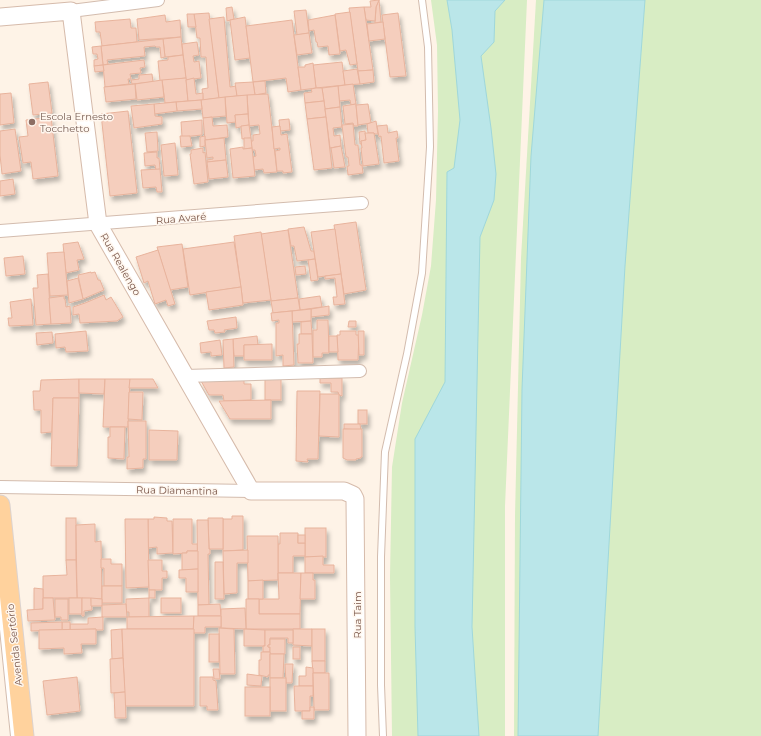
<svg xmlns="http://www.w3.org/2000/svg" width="761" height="736" font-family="Montserrat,sans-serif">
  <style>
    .green { fill: #d8edc4 }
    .water { fill: #bae6e9; stroke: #9fd7db }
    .building { fill: #f5cebd; stroke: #e8b39c; filter: url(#shadow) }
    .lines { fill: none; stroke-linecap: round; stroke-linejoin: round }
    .lane-casing { stroke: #d3bcae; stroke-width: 8 }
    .street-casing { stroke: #d3bcae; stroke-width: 14 }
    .secondary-casing { stroke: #d6bbab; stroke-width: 19 }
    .primary-casing { stroke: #dcd3d0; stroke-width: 21 }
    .lane { stroke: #fff; stroke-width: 6 }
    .street { stroke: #fff; stroke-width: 12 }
    .secondary { stroke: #fff; stroke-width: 17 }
    .primary { stroke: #ffd29d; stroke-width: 19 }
    .education-dot { fill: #8d6e63; stroke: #fff7ef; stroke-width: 1.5 }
    .labels { text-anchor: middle; stroke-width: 3; stroke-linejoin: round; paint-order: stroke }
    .education-label { font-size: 10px; fill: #785e54; stroke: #fff7ef; text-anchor: start }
    .street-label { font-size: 10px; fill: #795649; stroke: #fff7ef }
  </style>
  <defs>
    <filter id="shadow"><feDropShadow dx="2.5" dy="4.5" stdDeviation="2" flood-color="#0004"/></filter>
  </defs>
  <rect width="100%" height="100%" fill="#fef3e7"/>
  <!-- green -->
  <g class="green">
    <path d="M431,0H527L505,506V736H392L390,577L392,467L402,403L422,315L431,266L436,200L438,111L437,45Z"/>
    <path d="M536,0H761V736H514L515,516L521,258Z"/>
  </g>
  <!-- water -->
  <g class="water">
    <path d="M447,0H505L495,11L494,42L481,56L491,128L496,174L494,200L480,237L472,627L479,736H418L415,627V439L445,382L447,172L454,168L460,120L452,30Z"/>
    <path d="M544,0H645L625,266L598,736H518L522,389L531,156Z"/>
  </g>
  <!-- building -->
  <g class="building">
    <path d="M379,0L381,22L375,23L376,7Z"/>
    <path d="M379,0L376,7L375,21L366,20L364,7H371L370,1Z"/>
    <path d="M232,7L234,19L227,21L226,8Z"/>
    <path d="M364,7L373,70L358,71L349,8Z"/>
    <path d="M306,10L309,33L297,35L294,11Z"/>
    <path d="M350,12L357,64L350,65L346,50L340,51L335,14Z"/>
    <path d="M209,13L219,98L203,100L202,89L208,88L206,57H201L200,38H197L194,14Z"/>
    <path d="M398,13L406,76L390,77L382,15Z"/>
    <path d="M187,14H194L196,27H188Z"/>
    <path d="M165,15L166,22L180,20L181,37L139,40L137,19Z"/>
    <path d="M335,15L340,54L329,55L328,46L318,47L317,42H316L314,30L309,31L308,20Z"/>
    <path d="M224,17L230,87L236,86L237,96L219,98L209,19Z"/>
    <path d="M245,17L250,58L235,60L230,20Z"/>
    <path d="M130,19L131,28H136L137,42L102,46L100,32H96L95,22Z"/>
    <path d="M292,20L301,90L288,92L286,78L253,82L246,26Z"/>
    <path d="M383,22L385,39L369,41L367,24Z"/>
    <path d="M309,33L312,53L297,55L294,35Z"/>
    <path d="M181,37L183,55L165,57L163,39Z"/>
    <path d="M163,39L165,57L161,58L160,47H156L155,46L144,47L145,56L107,60L108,64L103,65L101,46Z"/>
    <path d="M197,42L199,55L193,56L194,62L199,61L201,78L186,80L182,44Z"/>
    <path d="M101,46L103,65L94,66V60L98,59L97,54H93L92,47Z"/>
    <path d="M183,55L186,78L160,81L158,61L168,60V57Z"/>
    <path d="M144,60L145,67L140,68L141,73L130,74L131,79H128L129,84L105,87L103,65Z"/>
    <path d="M342,62L345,85L316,88L313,65Z"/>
    <path d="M313,63L316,88L301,90L298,67H305V65Z"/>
    <path d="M103,65L104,71L95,72L94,66Z"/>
    <path d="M357,69L360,84L345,85L343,71Z"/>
    <path d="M373,70L374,82L360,84L358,71Z"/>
    <path d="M152,74L153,82L132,84L131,80L139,79V75Z"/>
    <path d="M186,78L188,101L165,103L162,80Z"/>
    <path d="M194,78L196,94L203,93V100L188,101L186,80Z"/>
    <path d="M162,80L164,97L137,100L135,84Z"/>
    <path d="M265,81L266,93L255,95L253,82Z"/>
    <path d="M48,82L52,113L33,115L29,84Z"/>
    <path d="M253,82L255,95L237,96L235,83Z"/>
    <path d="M135,84L136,99L106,102L104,87Z"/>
    <path d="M353,84L356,104L351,105L350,100L339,101L338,86Z"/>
    <path d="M338,86L340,107L325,109L322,88Z"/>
    <path d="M316,88H322L324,101L305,103L304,93L312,92L311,89Z"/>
    <path d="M11,93L14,123L0,125V94Z"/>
    <path d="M268,94L277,172L264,173L263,169L254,170L253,157L256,156L255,150H252L251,141H253V135L260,134L259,125L249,126L247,95Z"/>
    <path d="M247,95L248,114L235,115L236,122L227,123L225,97Z"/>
    <path d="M225,97L226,116L203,118L201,100Z"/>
    <path d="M201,100L202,109L177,111L176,102Z"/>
    <path d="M324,101L326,117L307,119L305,103Z"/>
    <path d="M176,102L177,111L154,114V104Z"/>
    <path d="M154,104L155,116L162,117V124L134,128L131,106Z"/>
    <path d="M356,104L358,126H354L353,123L345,124L343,106Z"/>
    <path d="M368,104L371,123L358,125L356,105Z"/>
    <path d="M340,107L342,127L333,128L334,136L340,135L341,146L330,148L325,109Z"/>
    <path d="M128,111L137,193L110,196L101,114Z"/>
    <path d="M248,114L249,125L236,128L235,115Z"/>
    <path d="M51,117L58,176L33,179L31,162L23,163L19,137L28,136L26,120Z"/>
    <path d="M212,117L213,126L227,125L228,137L205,140L203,118Z"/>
    <path d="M326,117L332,168L314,170L307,119Z"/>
    <path d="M289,119L290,130L280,131L279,120Z"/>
    <path d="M202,120V135L182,137L181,122Z"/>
    <path d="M376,121L378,134H375L374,133H368L367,124Z"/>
    <path d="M353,124L355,145H358L360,165H362L363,173L348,175L347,166H349L348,157H346L342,125Z"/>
    <path d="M249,125L251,138L242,139L241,126Z"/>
    <path d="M387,125L388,133L397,131L398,138H396L399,161L384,163L381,136L379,137L377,126Z"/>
    <path d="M280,126L281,135L287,134L292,172L283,173V171H277L275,151L280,150V148L274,149L272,127Z"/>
    <path d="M15,129L21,171L2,174L0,155V131Z"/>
    <path d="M365,131L366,140L361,141L362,144H360L359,132Z"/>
    <path d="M157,132L158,151L147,152L145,133Z"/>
    <path d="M365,133H374L379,164L363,166L361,148H362L361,141L366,140Z"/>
    <path d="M180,136H190L192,146L181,147Z"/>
    <path d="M205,136V146L200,147V137Z"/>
    <path d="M224,138L226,160L207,162V160L213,159V157L207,158L205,140Z"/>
    <path d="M244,138H251L252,148L244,149Z"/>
    <path d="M175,143L178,175L164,176L161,145Z"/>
    <path d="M341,146L345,167L334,168L331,148Z"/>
    <path d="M243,147V149L252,148L255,176L233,178L230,149Z"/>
    <path d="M203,148V153L205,152L208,182L194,184L190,154H191V150Z"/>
    <path d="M157,152V158H159L160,169L156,170L155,165L145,166L144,153Z"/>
    <path d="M226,160L228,177L209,179L207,162Z"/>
    <path d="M160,169L162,192H157L156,187L143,188L141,170Z"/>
    <path d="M13,179L15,194L0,196V181Z"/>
    <path d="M356,222L366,290L344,294L334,225Z"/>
    <path d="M304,227L311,251H314L315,259L297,261L294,246H291L288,229Z"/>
    <path d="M335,229L341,274L318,277L311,232Z"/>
    <path d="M288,230L298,298L271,301L261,234Z"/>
    <path d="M261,232L271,300L243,303L234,236Z"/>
    <path d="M78,242L84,259L77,260L79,270L66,273L63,244Z"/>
    <path d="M234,242L241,287L190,295L183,249Z"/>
    <path d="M182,244L188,287L170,290L157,247Z"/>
    <path d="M158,250L175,304L168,306L166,300L155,304L148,281L144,283L136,257Z"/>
    <path d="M64,252L68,295L50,296L47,253Z"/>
    <path d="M23,256L25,274L6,276L4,258Z"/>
    <path d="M315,259L318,280L311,281L308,260Z"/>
    <path d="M305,266L306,274L296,275L295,267Z"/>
    <path d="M91,272V273L95,272L98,280H100L104,290L83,299L78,275Z"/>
    <path d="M48,274L51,324L36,325L33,288H38L37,275Z"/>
    <path d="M341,274L345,304L334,305L333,297H337L335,278L325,279V276Z"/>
    <path d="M78,278L83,299L69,303L67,281Z"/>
    <path d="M241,287L243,305L209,310L206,292Z"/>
    <path d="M104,295L106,300L111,297L123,317L117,321L80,323L79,314L73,315V307L85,303Z"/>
    <path d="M64,296V299H65L66,307L70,306L71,323L51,324L49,298Z"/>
    <path d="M320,296L322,307L300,310L299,299Z"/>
    <path d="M298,298L300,310L273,313L271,301Z"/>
    <path d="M31,299L33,325L9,326L8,318H12L10,302Z"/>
    <path d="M329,306V315L311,317V309Z"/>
    <path d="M311,309V321L292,322V311Z"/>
    <path d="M292,311L294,365L283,366V355L276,356V323H279V320L272,321L271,313Z"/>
    <path d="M236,317L237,328L224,330L225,332L215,333L214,330H209L207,321Z"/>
    <path d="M317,320H328L329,353H322V357H313V330H317Z"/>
    <path d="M311,321L312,334H301V322Z"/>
    <path d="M349,321H356V327H348Z"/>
    <path d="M86,331L88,351L66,352L65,347L56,348L55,334Z"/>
    <path d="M340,331H356V335H359L358,360H338L337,335H340Z"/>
    <path d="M358,331H364V355H359Z"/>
    <path d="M52,332L53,343L37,345L36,333Z"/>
    <path d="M299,334H312L313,363H298L297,344H299Z"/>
    <path d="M257,336L258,345H244V356H234L233,339Z"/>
    <path d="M329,336H337L338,352H329Z"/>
    <path d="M233,339L234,367L224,368L223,340Z"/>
    <path d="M220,340L222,355L211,356V352L201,353L200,343Z"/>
    <path d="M272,344V360H244V345Z"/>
    <path d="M320,378H342V396L339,395L338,392H331V383H320Z"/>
    <path d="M79,379V398H53L52,432L41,433V410H34L33,391H40L41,380Z"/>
    <path d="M79,379H105L104,394L79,393Z"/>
    <path d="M105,379H130L128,427H103Z"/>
    <path d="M130,379H153L158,388H129Z"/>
    <path d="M244,379V384H251V400L224,401L223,395H209L201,381Z"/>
    <rect x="265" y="379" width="16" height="21"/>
    <path d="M297,391H320L318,459H307L308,462L296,461Z"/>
    <path d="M129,392H143L142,420L128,419Z"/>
    <path d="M320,394H339V437L319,436Z"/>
    <path d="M53,398H79L77,466H51Z"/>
    <path d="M271,400V419H230L219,401Z"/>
    <rect x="358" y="410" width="9" height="14"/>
    <path d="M128,421H146V459H143V468L127,469V457H129Z"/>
    <path d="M344,424H360L361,430L344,429Z"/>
    <path d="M110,427H125L124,459L108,458V437H110Z"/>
    <path d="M343,429H362V457H361V458L356,459V460H347L343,458Z"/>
    <path d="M149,430L178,431L177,460H149Z"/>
    <path d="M232,516H243V550L223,551V519H232Z"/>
    <path d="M154,517L167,518V521H172L173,553L157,554V547L148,548V519H154Z"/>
    <rect x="66" y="518" width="10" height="42"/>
    <path d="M208,518H223V549H209Z"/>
    <path d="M125,519H148L149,587L126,588Z"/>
    <path d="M173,519H192V544H198V551H187V553L173,554Z"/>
    <path d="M197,520H208L209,549H210V554H208L209,605H198Z"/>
    <path d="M95,524V542L101,541L102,599L77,598L76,525Z"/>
    <rect x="305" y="528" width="21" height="29"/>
    <path d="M280,533H298V543H305V556H293V573H278V544H280Z"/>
    <rect x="298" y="535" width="7" height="8"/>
    <path d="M247,536H278V580L248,581Z"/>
    <path d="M248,550V563H237V593L224,594L223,551Z"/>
    <path d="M187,551H198V569L182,570V553H187Z"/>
    <path d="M323,556V565H334V573H305V557Z"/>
    <path d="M101,559H111V564H122V586H104V568H101Z"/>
    <path d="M66,560H76L77,598H43V576L67,575Z"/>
    <path d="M148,560H162V571H167V578H162V590H149Z"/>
    <path d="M215,562H223L224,599H215Z"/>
    <path d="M198,569V592H186V578H179V570Z"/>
    <path d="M278,573H301L300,614H259V599H279Z"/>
    <path d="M301,573H313V580H315V599H300Z"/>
    <path d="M263,580V599H248V581Z"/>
    <rect x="102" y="586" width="20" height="17"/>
    <path d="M34,588L43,589V609L34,610Z"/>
    <rect x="149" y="590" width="6" height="8"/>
    <path d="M43,598H53L55,620L28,621L27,610L43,609Z"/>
    <rect x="69" y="598" width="13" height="16"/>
    <path d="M82,598H91L92,610L84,611V616H82Z"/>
    <path d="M91,598L102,599V606H91Z"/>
    <path d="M149,598V617H129V612H126V599Z"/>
    <rect x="161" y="598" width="20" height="15"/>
    <path d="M55,599H68V620H61V617H55Z"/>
    <path d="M246,599H259V614H300V629H246Z"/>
    <path d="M126,604L127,617H102V605Z"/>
    <path d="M220,604L221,616H198V605Z"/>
    <path d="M245,608L246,629L221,628V609Z"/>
    <path d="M194,616V629H127V617Z"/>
    <path d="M194,616H221V627H205V633H193Z"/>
    <path d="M103,617V630H96V629L70,630V624H88V618Z"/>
    <rect x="62" y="622" width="8" height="8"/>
    <path d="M62,622V630L31,631V623Z"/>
    <path d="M219,628L234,629L235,674H220Z"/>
    <path d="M96,629V644H81L82,653L64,654V648L39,649V630Z"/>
    <path d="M122,629L123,658L112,659L111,630Z"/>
    <path d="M122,629H194V706H125Z"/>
    <path d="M244,629L265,630V646H244Z"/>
    <path d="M293,629H312V646L293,645Z"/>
    <rect x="312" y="629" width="13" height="32"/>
    <path d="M265,630H293V643H288V638H270V645H268V647H270V652H263V646H265Z"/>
    <rect x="209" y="634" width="10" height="28"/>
    <path d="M270,639H285V654H270V647H268V645H270Z"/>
    <rect x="293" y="647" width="7" height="12"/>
    <path d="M261,652H270V675H268V677L259,675V660H261Z"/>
    <path d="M270,654H284L283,678H270Z"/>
    <path d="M123,658L125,692L111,693L110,659Z"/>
    <path d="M312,661H325V673H313Z"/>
    <path d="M285,664H293L292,683H286Z"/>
    <path d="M306,667L313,668V686H299V676H306Z"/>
    <path d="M213,669H219L220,679H214Z"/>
    <path d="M313,673H329V710H314Z"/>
    <path d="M247,674L262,676L261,686L247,685Z"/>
    <path d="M77,677L80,711L47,715L43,681Z"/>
    <path d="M200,677H213V680L216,681L218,710H207V706H200Z"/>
    <rect x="270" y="678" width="16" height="33"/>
    <path d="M294,686H313V696H310V711H295Z"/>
    <rect x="245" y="687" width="25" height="29"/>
    <path d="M125,692L126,718H115L114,693Z"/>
    <path d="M310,707H314V719H302V711H310Z"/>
  </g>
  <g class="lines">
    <!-- lane casing -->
    <g class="lane-casing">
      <g id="lane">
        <path d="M0,600L14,736"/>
        <path d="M383,736L381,685V557L385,452L407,354L422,273L430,147L428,47L422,0"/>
      </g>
    </g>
    <!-- street casing -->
    <g class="street-casing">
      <g id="street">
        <path d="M71,11L158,0"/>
        <path d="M0,231L362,203"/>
        <path d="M185,376L360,371"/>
        <path d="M0,487L251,491"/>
      </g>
    </g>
    <!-- secondary casing -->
    <g class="secondary-casing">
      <path id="secondary" d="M0,17L71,11L98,224L251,491H344L353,495L355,499L357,736"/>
    </g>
    <!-- primary casing -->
    <g class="primary-casing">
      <path id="primary" d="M0,505L24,736"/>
    </g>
    <!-- lane -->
    <use href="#lane" class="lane"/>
    <!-- street -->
    <use href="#street" class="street"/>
    <!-- secondary -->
    <use href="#secondary" class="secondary"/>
    <!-- primary -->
    <use href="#primary" class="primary"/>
  </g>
  <!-- markers -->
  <circle class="education-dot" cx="32" cy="122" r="4"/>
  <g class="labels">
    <!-- education labels -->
    <g class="education-label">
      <text x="40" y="120">Escola Ernesto<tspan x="40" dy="12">Tocchetto</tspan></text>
    </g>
    <!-- street labels -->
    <g class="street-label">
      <text transform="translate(181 218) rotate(-5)" y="4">Rua Avaré</text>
      <text transform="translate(121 264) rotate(60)" y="4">Rua Realengo</text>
      <text transform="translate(177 490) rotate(1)" y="4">Rua Diamantina</text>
      <text transform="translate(357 615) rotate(-90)" y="4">Rua Taim</text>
      <text transform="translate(14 645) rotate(-96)" y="4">Avenida Sertório</text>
    </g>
  </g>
</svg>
